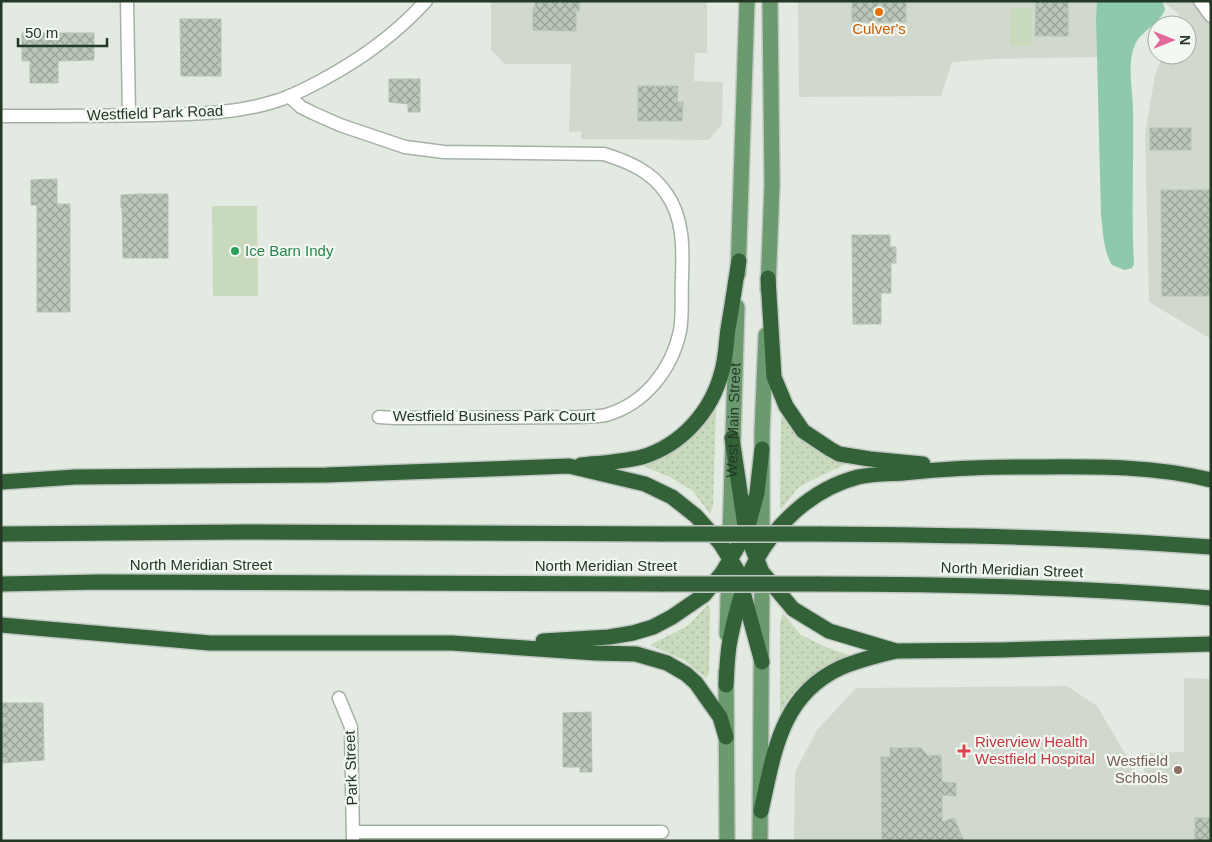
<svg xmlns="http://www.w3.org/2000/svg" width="1212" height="842" font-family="Arial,sans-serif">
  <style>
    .built { fill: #d1d9cf }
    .grass { fill: url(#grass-dots) }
    .pitch { fill: #c8d9bc }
    .water { fill: #8fc9ab }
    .building { fill: url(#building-cross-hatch); stroke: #b5c3b4 }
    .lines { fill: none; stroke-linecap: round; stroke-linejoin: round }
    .street-casing { stroke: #a5b1a5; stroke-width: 15 }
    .primary-casing { stroke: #c1c7c2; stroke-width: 18 }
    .highway-casing { stroke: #c1c7c2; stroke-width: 18 }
    .street { stroke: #fff; stroke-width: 12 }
    .primary { stroke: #6b9a6e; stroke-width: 15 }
    .highway { stroke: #336138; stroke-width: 15 }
    .highway-bridge-casing { stroke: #c1c7c2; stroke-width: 18; stroke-linecap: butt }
    .highway-bridge { stroke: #336138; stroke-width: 15 }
    .food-dot { fill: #e8710a; stroke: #f2f7f1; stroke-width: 2 }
    .leisure-dot { fill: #2e9e5b; stroke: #f2f7f1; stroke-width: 2 }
    .health-dot { fill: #e0444e; stroke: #f2f7f1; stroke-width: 2 }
    .education-dot { fill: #8d6e63; stroke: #f2f7f1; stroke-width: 2 }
    .labels { text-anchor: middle; stroke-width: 4.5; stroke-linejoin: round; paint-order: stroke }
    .food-label { font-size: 15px; fill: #c56008; stroke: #f2f7f1 }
    .street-label { font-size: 15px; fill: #233825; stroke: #f2f7f1 }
    .leisure-label { font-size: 15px; fill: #27864d; stroke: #f2f7f1; text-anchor: start }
    .health-label { font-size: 15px; fill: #be3a42; stroke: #f2f7f1; text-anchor: start }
    .education-label { font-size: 15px; fill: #785e54; stroke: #f2f7f1; text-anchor: end }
  </style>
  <defs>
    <pattern id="grass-dots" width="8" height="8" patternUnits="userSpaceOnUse" patternTransform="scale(1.25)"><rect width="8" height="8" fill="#c8d9bc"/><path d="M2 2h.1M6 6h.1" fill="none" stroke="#acbba1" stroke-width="1.8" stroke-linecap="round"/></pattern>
    <pattern id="building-cross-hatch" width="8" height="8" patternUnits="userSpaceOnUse" patternTransform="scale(1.25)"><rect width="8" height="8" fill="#bbc7ba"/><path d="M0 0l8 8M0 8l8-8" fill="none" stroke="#98a397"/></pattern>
  </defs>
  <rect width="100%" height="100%" fill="#e2eae1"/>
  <!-- built -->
  <g class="built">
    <path d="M491,1H707V53H695L694,81L723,82L722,124L709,140L581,139V131L569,132L571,64H505L491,50Z"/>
    <path d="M798,1H1097L1096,18L1098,57L992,59L952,62L941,96L799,97Z"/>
    <path d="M1162,1H1211V339L1149,302L1145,135L1155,75L1163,55H1187V25H1175L1179,14Z"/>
    <path d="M1184,678L1211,679V841H794L795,772L817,730L856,688L1067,686L1097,706L1144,786V753L1184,752Z"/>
  </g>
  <!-- grass -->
  <g class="grass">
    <path d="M717,403L716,411L713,506L710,514L693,491L670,477L641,465L686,441L703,425Z"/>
    <path d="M783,414C796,443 820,452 846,464L806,483L799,487L781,509L780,507L781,419Z"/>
    <path d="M708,604L710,610L709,673L706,678L684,660L650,645L689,625Z"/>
    <path d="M783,613L801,635L828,648L849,655C822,669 793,684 780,714V623Z"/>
  </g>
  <!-- pitch -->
  <g class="pitch">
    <path d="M1011,8H1032V46H1010Z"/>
    <path d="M212,206H257L258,296H213Z"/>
  </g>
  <!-- water -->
  <path class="water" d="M1097,1H1162L1165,9C1160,25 1140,30 1134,47C1127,65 1133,92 1133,111C1134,162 1131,213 1134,264L1132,268L1125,270L1112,265C1103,250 1103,231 1101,214L1096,18Z"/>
  <!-- building -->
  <g class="building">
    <path d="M535,1H580L579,11H576V31L533,30V8H535Z"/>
    <rect x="852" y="1" width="54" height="21"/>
    <path d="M1036,1H1068V36H1035Z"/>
    <path d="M180,19H221V76H181Z"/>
    <path d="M22,33H94V60L58,61V83H30V61H22Z"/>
    <path d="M389,79H420V112H408V104L389,102Z"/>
    <path d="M638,86H678L677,102H683L682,121H638Z"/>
    <rect x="1150" y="128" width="41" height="22"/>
    <path d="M57,179V204H70V312H37V205H31V180Z"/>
    <path d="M1161,190H1211V296H1162Z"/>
    <path d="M140,194H168V258H123L122,208H121V195Z"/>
    <path d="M852,235H890V247H896V263H891V293H881V324H853Z"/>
    <path d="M1,703H43L44,760L1,763Z"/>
    <path d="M591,712L592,772H580V767H563V713Z"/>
    <path d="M890,748H921L928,756L941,755L942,782L956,783V796L942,795V822L954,818L964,841H882L881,757H890Z"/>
    <rect x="1195" y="818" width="16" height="23"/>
  </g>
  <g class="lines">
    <!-- street casing -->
    <g class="street-casing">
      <g id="street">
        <path d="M127,1L129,115"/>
        <path d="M1200,1L1211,16"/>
        <path d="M289,96L301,107L313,113L340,125L405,147L444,152L604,154C629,162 651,171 666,193C684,218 683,249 682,278C681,295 683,314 680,331C672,369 645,404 606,415C598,417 588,416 580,417L396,418L379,417"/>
        <path d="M1,116C52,116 102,116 153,115C194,114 236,114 276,101C293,96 309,87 324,79C363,58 396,34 426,1"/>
        <path d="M339,698L351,727L353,841"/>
        <path d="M353,832H662"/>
      </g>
    </g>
    <!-- primary casing -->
    <g class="primary-casing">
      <g id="primary">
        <path d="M738,274L747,1"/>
        <path d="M768,290L772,185L770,1"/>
        <path d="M762,547V432L766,335"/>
        <path id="s1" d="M727,634L737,307"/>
        <path d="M726,672L727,841"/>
        <path d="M760,841L762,573"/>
      </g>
    </g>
    <!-- highway casing -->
    <g class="highway-casing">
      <g id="highway">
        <path d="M768,278L774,377L786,406L803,431L830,449L839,454L870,459L923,464"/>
        <path d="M732,438L746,533L762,572L793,609L829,631L896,651L1002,650L1211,644"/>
        <path d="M581,465C601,463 622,462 642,457C682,445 712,411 722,371C726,357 726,343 728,329C732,307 735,284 739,261"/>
        <path d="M1,482L75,477L326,475L569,466L645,484L672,497L696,516L720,543L737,570L762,662"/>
        <path d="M1,534L244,532L663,534"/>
        <path d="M818,534C949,535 1080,537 1211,547"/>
        <path d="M1,584L99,582L663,584"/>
        <path d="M817,584C949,584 1080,587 1211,598"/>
        <path d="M1,625L210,643H452L596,653L636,654L667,663L686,674L696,683L720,717L726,737"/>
        <path d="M543,641L609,637L633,633L653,627L672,617L704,595L722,573L746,533L757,493L762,449"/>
        <path d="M726,685C727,670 727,655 730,640C735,616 741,590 752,568C773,526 811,489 858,477C872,474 888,474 903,473C941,469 978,467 1016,467C1081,467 1147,464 1211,480"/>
        <path d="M761,811C774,754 780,696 840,668C858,660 877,656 895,651"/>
      </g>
    </g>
    <!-- street -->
    <use href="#street" class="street"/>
    <!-- primary -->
    <use href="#primary" class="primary"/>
    <!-- highway -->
    <use href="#highway" class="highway"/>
    <!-- highway-bridge casing -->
    <g class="highway-bridge-casing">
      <g id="highway-bridge">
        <path d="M663,534H818"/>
        <path d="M663,584H817"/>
      </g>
    </g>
    <!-- highway-bridge -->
    <use href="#highway-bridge" class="highway-bridge"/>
  </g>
  <!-- markers -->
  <circle class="food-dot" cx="879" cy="12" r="5"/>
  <circle class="leisure-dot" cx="235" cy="251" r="5"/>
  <path class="health-dot" d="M961.5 743.5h5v5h5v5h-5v5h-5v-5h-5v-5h5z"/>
  <circle class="education-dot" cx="1178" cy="770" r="5"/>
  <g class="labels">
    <!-- food labels -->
    <g class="food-label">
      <text x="879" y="34">Culver's</text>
    </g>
    <!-- street labels -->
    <g class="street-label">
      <text transform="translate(155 113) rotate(-2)" y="5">Westfield Park Road</text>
      <text x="494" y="421">Westfield Business Park Court</text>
      <text dy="5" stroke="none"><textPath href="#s1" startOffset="214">West Main Street</textPath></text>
      <text x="201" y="570">North Meridian Street</text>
      <text x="606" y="571">North Meridian Street</text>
      <text transform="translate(1012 570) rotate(2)" y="5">North Meridian Street</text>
      <text transform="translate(351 768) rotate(-92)" y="5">Park Street</text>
    </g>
    <!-- leisure labels -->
    <g class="leisure-label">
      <text x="245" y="256">Ice Barn Indy</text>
    </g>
    <!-- health labels -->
    <g class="health-label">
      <text x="975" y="747">Riverview Health<tspan x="975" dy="17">Westfield Hospital</tspan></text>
    </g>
    <!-- education labels -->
    <g class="education-label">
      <text x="1168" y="766">Westfield<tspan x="1168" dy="17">Schools</tspan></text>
    </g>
  </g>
  <!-- border -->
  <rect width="1212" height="842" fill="none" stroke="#233825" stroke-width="5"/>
  <!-- north arrow -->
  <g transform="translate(1172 40) rotate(90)"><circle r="24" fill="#f2f7f1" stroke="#9fab9f"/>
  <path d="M0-4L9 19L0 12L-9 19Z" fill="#e2679c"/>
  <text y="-8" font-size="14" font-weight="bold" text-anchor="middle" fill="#233825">N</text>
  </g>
  <!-- scale -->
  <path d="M18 38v8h89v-8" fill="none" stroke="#233825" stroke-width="2.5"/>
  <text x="25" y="38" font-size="15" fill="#233825" stroke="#f2f7f1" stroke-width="4" paint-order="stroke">50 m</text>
</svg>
